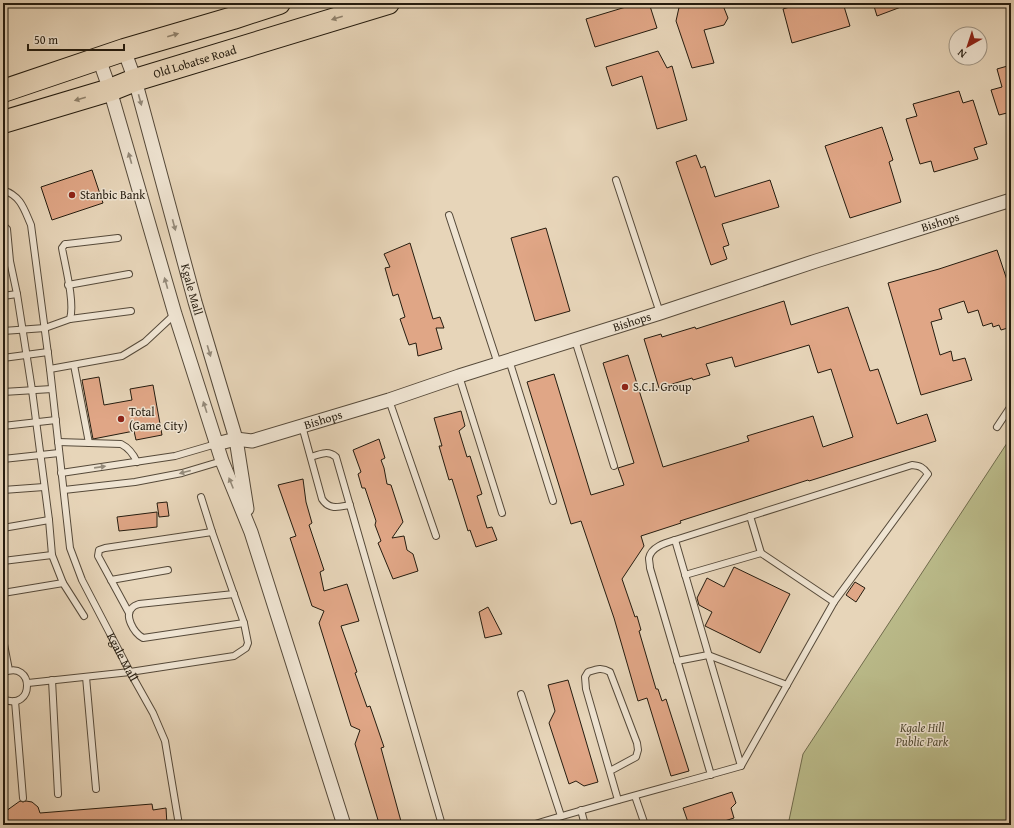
<svg xmlns="http://www.w3.org/2000/svg" width="1014" height="828" font-family="'Gentium Book Plus',serif">
  <style>
    .green { fill: #bbbc8b; stroke: #706c4d }
    .building { fill: #e0a686; stroke: #251c0f }
    .lines { fill: none; stroke-linecap: round; stroke-linejoin: round }
    .lane-casing { stroke: #564a3a; stroke-width: 8 }
    .street-casing { stroke: #564a3a; stroke-width: 15 }
    .highway-casing { stroke: #251c0f; stroke-width: 24 }
    .lane { stroke: #efe4d2; stroke-width: 6 }
    .street { stroke: #efe4d2; stroke-width: 13 }
    .highway { stroke: #e7d5b9; stroke-width: 22 }
    .oneway { fill: #90826c }
    .oneway2 { fill: #948a7a }
    .poi-dot { fill: #8f2418; stroke: #efe4d2; stroke-width: 1.5 }
    .labels { text-anchor: middle; stroke-width: 3; stroke-linejoin: round; paint-order: stroke }
    .street-label { font-size: 12px; fill: #251c0f; stroke: #efe4d2 }
    .poi-label { font-size: 12px; fill: #251c0f; stroke: #efe4d2; text-anchor: start }
    .park-label { font-size: 12px; font-style: italic; fill: #524c34; stroke: #efe4d2 }
  </style>
  <rect width="100%" height="100%" fill="#e7d5b9"/>
  <filter id="stains"><feTurbulence type="fractalNoise" baseFrequency=".005" numOctaves="4"/><feColorMatrix values="0 0 0 0 .2 0 0 0 0 .09 0 0 0 0 .02 0 0 0 .5 -.17"/></filter>
  <radialGradient id="worn" r=".72"><stop offset=".6" stop-color="#630" stop-opacity="0"/><stop offset="1" stop-color="#630" stop-opacity=".3"/></radialGradient>
  <!-- green -->
  <path class="green" d="M1011,437V825H788L803,754Z"/>
  <!-- building -->
  <g class="building">
    <path d="M639,3H649L657,28L595,47L586,19Z"/>
    <path d="M680,3H722L728,18L724,25L704,30L714,63L692,68L676,21Z"/>
    <path d="M803,3H843L850,26L792,43L783,9Z"/>
    <path d="M873,3H909V4L877,16Z"/>
    <path d="M658,51L667,68L672,66L687,120L657,129L642,76L612,86L606,67Z"/>
    <path d="M1011,65V112L999,115L991,90L1002,87L997,69Z"/>
    <path d="M959,91L963,103L973,100L987,144L974,148L978,159L934,172L931,161L920,164L906,119L917,116L913,104Z"/>
    <path d="M882,127L893,160L889,162L901,202L850,218L825,146Z"/>
    <path d="M696,155L701,168L705,166L715,197L770,180L779,207L722,224L729,245L723,247L727,259L711,265L676,162Z"/>
    <path d="M92,170L103,203L52,220L41,187Z"/>
    <path d="M546,228L570,311L535,321L511,238Z"/>
    <path d="M410,243L433,319L440,317L444,328H436L442,349L418,356L416,343L409,345L400,319L405,317L398,294L393,296L385,268L390,267L384,254Z"/>
    <path d="M997,250L1011,292V327L1001,330L999,325L993,327L992,323L983,326L978,310L968,313L964,301L939,309L942,319L931,322L940,355L951,351L953,361L965,358L972,380L921,395L888,283L939,269Z"/>
    <path d="M784,301L791,325L848,307L870,371L878,369L897,424L927,414L936,441L809,481L808,480L680,521L681,523L641,536L644,546L622,579L635,617L637,616L641,630L639,631L656,689H658L662,701L666,699L689,771L671,776L647,698L638,701L614,618L581,521L571,524L527,382L554,374L591,495L624,485L618,468L634,463L603,363L628,355L663,467L749,441L747,436L813,416L823,447L853,437L831,369L818,373L809,345L735,367L732,357L706,364L710,375L693,380L692,378L659,388L644,339L661,334L662,337L695,327L696,329Z"/>
    <path d="M99,377L104,405L132,400L130,389L153,385L162,435L136,440L134,431L93,439L82,380Z"/>
    <path d="M461,411L465,426L459,431L467,457L470,456L482,494L477,496L487,528L492,527L497,540L476,547L470,530L468,531L452,479L449,480L439,446H442L434,418Z"/>
    <path d="M379,439L385,458L381,460L384,468L387,484L391,485L403,522L392,538L404,536L407,550L413,554L418,571L393,579L378,543L381,541L375,525L376,521L365,488H362L358,474L361,472L353,450Z"/>
    <path d="M303,479L306,502L312,523L309,525L324,570L320,572L324,591L347,584L359,621L341,626L357,672L355,673L367,707L370,706L384,747L381,748L402,825H381L378,820L355,744L360,730L351,726L319,623L324,611L312,606L290,538L296,536L278,485Z"/>
    <path d="M167,502L169,516L159,517L157,503Z"/>
    <path d="M157,512V527L119,531L117,517Z"/>
    <path d="M734,567L790,594L760,653L705,626L712,612L699,605L697,598L707,578L724,587Z"/>
    <path d="M855,582L865,588L856,602L846,595Z"/>
    <path d="M488,607L502,634L485,638L479,612Z"/>
    <path d="M568,680L598,782L584,786L576,781L569,784L549,723L555,711L548,685Z"/>
    <path d="M732,792L736,803L731,808L734,818L712,825H689L683,808Z"/>
    <path d="M20,801L23,802L26,801L32,802L38,807L40,813L152,804L153,810L166,808L167,825H8L6,811Z"/>
  </g>
  <g class="lines">
    <!-- lane casing -->
    <g class="lane-casing">
      <g id="lane">
        <path d="M616,180L660,313"/>
        <path id="s1" d="M3,190C21,196 24,209 31,225L50,369L70,548L82,580L130,672L153,713L165,741L179,825"/>
        <path d="M449,215L498,364"/>
        <path d="M3,225L7,229L10,261L17,294L32,390L49,520L52,555L63,583L84,616"/>
        <path d="M68,285L129,274"/>
        <path d="M3,296L17,294"/>
        <path d="M70,319L131,311"/>
        <path d="M3,331L45,328L70,319C75,303 65,265 62,248L65,244H67L118,238"/>
        <path d="M575,340L614,466"/>
        <path d="M3,358L48,352"/>
        <path d="M509,360L553,501"/>
        <path d="M74,365L89,443"/>
        <path d="M50,369L122,356L145,342L175,314"/>
        <path d="M459,376L502,513"/>
        <path d="M3,392L52,389"/>
        <path d="M389,400L436,536"/>
        <path d="M3,426L56,420"/>
        <path d="M302,426L322,499C329,510 338,507 350,505"/>
        <path d="M997,427L1011,406"/>
        <path d="M58,442L121,444C129,448 133,453 137,462"/>
        <path d="M311,457C320,454 328,450 336,457L442,825"/>
        <path d="M3,459L59,453"/>
        <path d="M61,473L175,456L216,444"/>
        <path d="M3,490L44,487"/>
        <path d="M64,490L135,482L182,473L222,461"/>
        <path d="M750,516L761,553"/>
        <path d="M3,528L49,520"/>
        <path d="M675,540L741,766"/>
        <path d="M3,561L52,555"/>
        <path d="M685,575L761,553L834,602"/>
        <path d="M111,580L168,570"/>
        <path d="M3,593L63,583"/>
        <path d="M234,594L139,604C137,605 135,605 133,607C123,615 134,633 143,638L244,623"/>
        <path d="M129,613L98,556L99,550L105,548L212,532"/>
        <path d="M3,639L9,670"/>
        <path d="M677,661L708,655L787,685"/>
        <path d="M3,673C35,658 35,713 3,699"/>
        <path d="M86,677L96,789"/>
        <path d="M52,680L58,794"/>
        <path d="M28,683L130,672L234,656L246,648L248,643L244,623L212,532L201,497"/>
        <path d="M521,694L561,816"/>
        <path d="M15,701L23,798"/>
        <path d="M610,771L636,757L638,750L637,743L610,672C602,667 597,669 588,672L585,677L586,689L618,800"/>
        <path d="M635,796L645,825"/>
        <path d="M581,810L585,825"/>
        <path d="M532,825C601,804 671,786 741,766L834,602L928,474C923,467 920,466 912,465L675,540C665,543 651,547 649,558C649,561 650,565 650,568L711,775"/>
      </g>
    </g>
    <!-- street casing -->
    <g class="street-casing">
      <g id="street">
        <path id="s2" d="M124,50L135,80L195,302L236,439L247,509"/>
        <path d="M99,59L110,90L175,314L222,461L251,532L344,825"/>
        <path id="s3" d="M216,444L236,439L252,441L389,400L459,376L660,313L816,261L1011,200"/>
      </g>
    </g>
    <!-- highway casing -->
    <g class="highway-casing">
      <g id="highway">
        <path d="M3,91L124,50L233,18L279,3"/>
        <path id="s4" d="M3,122L110,90L135,80L388,3"/>
      </g>
    </g>
    <!-- lane -->
    <use href="#lane" class="lane"/>
    <!-- street -->
    <use href="#street" class="street"/>
    <!-- highway -->
    <use href="#highway" class="highway"/>
  </g>
  <!-- one-way arrows -->
  <defs><path id="oneway-solid" d="M-6-.8H1V-3.2L6.5 0L1 3.2V.8H-6Z"/></defs>
  <g class="oneway">
    <use href="#oneway-solid" transform="translate(337 18) rotate(163)"/>
    <use href="#oneway-solid" transform="translate(173 35) rotate(-16)"/>
    <use href="#oneway-solid" transform="translate(80 99) rotate(164)"/>
  </g>
  <g class="oneway2">
    <use href="#oneway-solid" transform="translate(140 100) rotate(75)"/>
    <use href="#oneway-solid" transform="translate(130 158) rotate(-106)"/>
    <use href="#oneway-solid" transform="translate(174 225) rotate(75)"/>
    <use href="#oneway-solid" transform="translate(166 283) rotate(-106)"/>
    <use href="#oneway-solid" transform="translate(209 351) rotate(73)"/>
    <use href="#oneway-solid" transform="translate(205 407) rotate(-108)"/>
    <use href="#oneway-solid" transform="translate(100 467) rotate(-8)"/>
    <use href="#oneway-solid" transform="translate(185 472) rotate(165)"/>
    <use href="#oneway-solid" transform="translate(231 483) rotate(-112)"/>
  </g>
  <!-- markers -->
  <g class="poi-dot">
    <circle cx="72" cy="195" r="4"/>
    <circle cx="625" cy="387" r="4"/>
    <circle cx="121" cy="419" r="4"/>
  </g>
  <g class="labels">
    <!-- street labels -->
    <g class="street-label">
      <text dy="4" stroke="none"><textPath href="#s4" startOffset="201">Old Lobatse Road</textPath></text>
      <text dy="4" stroke="none"><textPath href="#s3" startOffset="759">Bishops</textPath></text>
      <text dy="4" stroke="none"><textPath href="#s2" startOffset="249">Kgale Mall</textPath></text>
      <text dy="4" stroke="none"><textPath href="#s3" startOffset="435">Bishops</textPath></text>
      <text dy="4" stroke="none"><textPath href="#s3" startOffset="111">Bishops</textPath></text>
      <text dy="4" stroke="none"><textPath href="#s1" startOffset="493">Kgale Mall</textPath></text>
    </g>
    <!-- poi labels -->
    <g class="poi-label">
      <text x="80" y="199">Stanbic Bank</text>
      <text x="633" y="391">S.C.I. Group</text>
      <text x="129" y="416">Total<tspan x="129" dy="14">(Game City)</tspan></text>
    </g>
    <!-- park labels -->
    <g class="park-label">
      <text x="922" y="732">Kgale Hill<tspan x="922" dy="14">Public Park</tspan></text>
    </g>
  </g>
  <!-- margin -->
  <rect width="1014" height="828" fill="none" stroke="#e7d5b9" stroke-width="16"/>
  <rect x="4" y="4" width="1006" height="820" fill="none" stroke="#251c0f" stroke-width="2"/>
  <rect x="8" y="8" width="998" height="812" fill="none" stroke="#251c0f"/>
  <!-- north arrow -->
  <g transform="translate(968 46) rotate(219)"><circle r="19" fill="#efe4d2" stroke="#9e9484"/>
  <path d="M0-3L7 15L0 10L-7 15Z" fill="#8f2418"/>
  <text y="-6" font-size="11" font-weight="bold" text-anchor="middle" fill="#251c0f">N</text>
  </g>
  <!-- scale -->
  <path d="M28 44v6h96v-6" fill="none" stroke="#251c0f" stroke-width="2"/>
  <text x="34" y="44" font-size="12" fill="#251c0f" stroke="#efe4d2" stroke-width="3" paint-order="stroke">50 m</text>
  <rect width="100%" height="100%" filter="url(#stains)"/>
  <rect width="100%" height="100%" fill="url(#worn)"/>
</svg>
